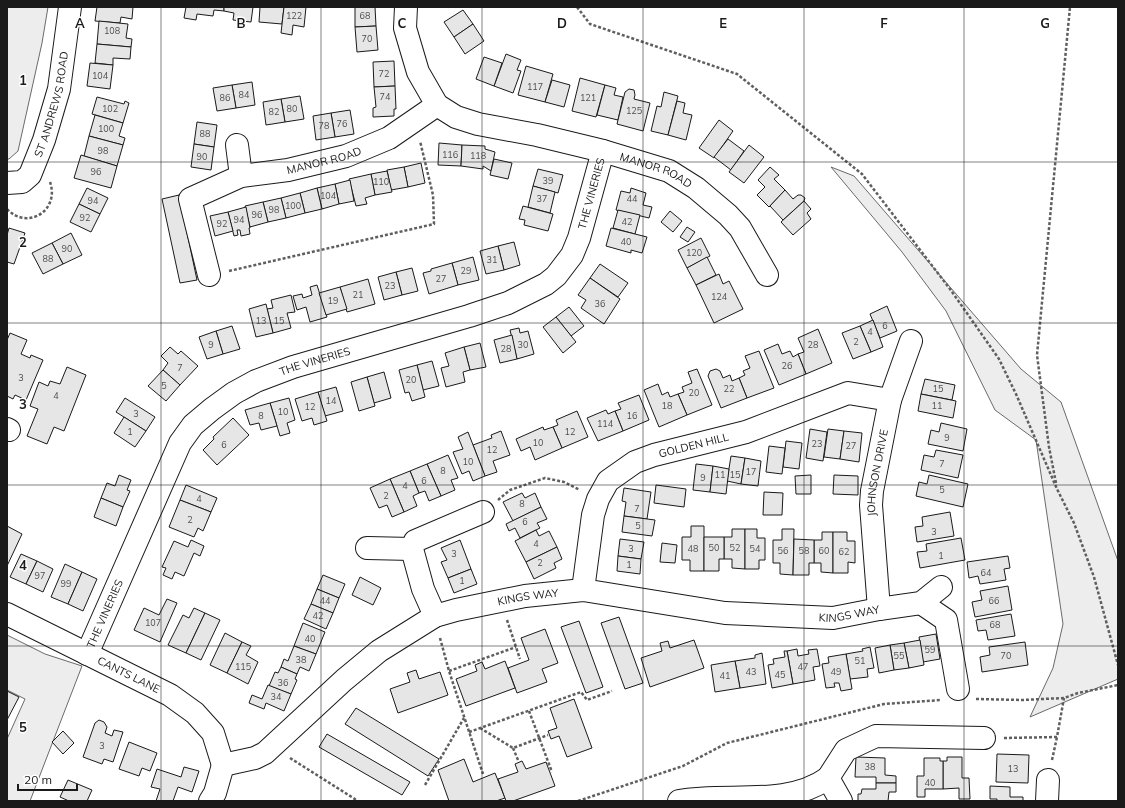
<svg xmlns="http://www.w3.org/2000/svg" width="1125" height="808" font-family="Mulish,sans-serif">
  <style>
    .green { fill: #ededed; stroke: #6a6a6a }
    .building { fill: #e6e6e6; stroke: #1a1a1a }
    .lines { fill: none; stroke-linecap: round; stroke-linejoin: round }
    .minor-casing { stroke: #1a1a1a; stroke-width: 24 }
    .path { stroke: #5f5f5f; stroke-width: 2.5; stroke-dasharray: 3 2; stroke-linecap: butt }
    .minor { stroke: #fff; stroke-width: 22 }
    .grid { fill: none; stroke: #1a1a1a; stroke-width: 1; stroke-opacity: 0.55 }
    .labels { text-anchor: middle; stroke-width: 3; stroke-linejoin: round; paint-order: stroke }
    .number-label { font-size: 9px; fill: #4d4d4d }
    .street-label { font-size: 11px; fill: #1a1a1a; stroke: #fff }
    .grid-label { font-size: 13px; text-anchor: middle; font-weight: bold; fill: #1a1a1a; stroke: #fff; stroke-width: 3; stroke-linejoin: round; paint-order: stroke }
  </style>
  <rect width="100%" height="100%" fill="#fff"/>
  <!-- green -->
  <g class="green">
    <path d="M7,7H48L42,43L18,151L9,159H7Z"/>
    <path d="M831,167L854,176L1021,369L1061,402L1118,561V679L1030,717L1053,668L1063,624L1036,440L995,410L946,311L902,252Z"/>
    <path d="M7,635L45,654L82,666L30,801H7V739L25,699L7,690Z"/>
  </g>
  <!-- building -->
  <g class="building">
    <path d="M97,7H133L132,19L121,17L120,23L95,21Z"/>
    <path d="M186,7H224V11L214,10L213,16L197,14L196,20L184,18Z"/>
    <path d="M224,7H253L251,22L233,20L234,13L224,11Z"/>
    <path d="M260,7H284L282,24L259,22Z"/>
    <path d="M284,7H306L304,27L293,25L292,35L281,33Z"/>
    <path d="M355,7H375L376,26L355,27Z"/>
    <path d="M463,10L473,24L454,37L444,22Z"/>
    <path d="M99,21L128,24L126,38L132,39L131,47L97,44Z"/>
    <path d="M473,24L484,41L465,54L454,37Z"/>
    <path d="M376,26L378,50L357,52L355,27Z"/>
    <path d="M97,44L131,47L130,59L113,58V65L95,63Z"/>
    <path d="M506,54L521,60L517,70L521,71L513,93L494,86Z"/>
    <path d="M484,57L502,63L494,86L476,79Z"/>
    <path d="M394,61L395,86L374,87L373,62Z"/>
    <path d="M90,63L113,65L110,89L87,86Z"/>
    <path d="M526,66L553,74L545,102L518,95Z"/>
    <path d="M580,78L605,85L596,117L572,111Z"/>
    <path d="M552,80L570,85L564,107L545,102Z"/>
    <path d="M252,82L255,105L236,108L232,85Z"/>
    <path d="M232,85L236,108L217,111L213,88Z"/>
    <path d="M605,85L616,88L614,95L623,97L618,120L597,115Z"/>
    <path d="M395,86L396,109H394V116L373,117V108L376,107L374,87Z"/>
    <path d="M629,89L634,90L635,95L634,99L650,103L643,131L617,124L625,92Z"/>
    <path d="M664,92L678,96L668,135L651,131L657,106L661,107Z"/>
    <path d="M300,96L304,119L285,122L281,99Z"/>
    <path d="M97,97L124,104L125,101L129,103L123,123L92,114Z"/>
    <path d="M281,99L285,122L266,125L263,102Z"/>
    <path d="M677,101L685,103L683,113L692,115L686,140L668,135Z"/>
    <path d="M350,110L354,134L335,137L331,113Z"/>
    <path d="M331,113L335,137L316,140L313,116Z"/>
    <path d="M95,115L123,123L119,136L125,138L123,145L89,136Z"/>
    <path d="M719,120L733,131L714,158L699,148Z"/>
    <path d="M197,122L217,125L214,147L194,144Z"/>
    <path d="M89,136L123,145L117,166L84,156Z"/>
    <path d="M728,139L744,151L731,170L714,157Z"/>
    <path d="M439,143L462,145L461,166L438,165Z"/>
    <path d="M194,144L214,147L211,170L191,167Z"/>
    <path d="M462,145L485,146V149L495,152L491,171L483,166V169L461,166Z"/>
    <path d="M749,145L764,157L744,183L729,172Z"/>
    <path d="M81,155L117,166L111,188L74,178Z"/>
    <path d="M494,159L512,163L508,179L490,175Z"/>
    <path d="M421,163L425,183L408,187L404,167Z"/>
    <path d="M404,167L408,187L391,190L387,170Z"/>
    <path d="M770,167L779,175L774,179L785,190L769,207L757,195L765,187L758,180Z"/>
    <path d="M538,169L563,175L558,193L533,186Z"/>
    <path d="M387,171L392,192L375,195L371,174Z"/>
    <path d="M371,174L375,195L365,198L367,204L356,206L349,179Z"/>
    <path d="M350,180L354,201L339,204L335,184Z"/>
    <path d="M335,184L339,204L322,209L317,188Z"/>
    <path d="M533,186L555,192L550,213L528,207Z"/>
    <path d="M87,188L108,198L100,214L79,204Z"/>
    <path d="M317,188L322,209L305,213L300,193Z"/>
    <path d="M631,188L646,193L643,205L652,207L649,218L616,210L621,191L630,193Z"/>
    <path d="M785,190L793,199L798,195H801L805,198L804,201L783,220L770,206Z"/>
    <path d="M300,193L305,213L286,218L281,198Z"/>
    <path d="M179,195L197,280L180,283L162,199Z"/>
    <path d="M281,198L286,218L268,222L263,202Z"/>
    <path d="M804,201L811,209L807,213L811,219L793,235L781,222Z"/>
    <path d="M263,202L268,222L250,227L245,206Z"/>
    <path d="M79,204L100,214L91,232L70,222Z"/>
    <path d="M523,206L553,214L548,231L524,225L525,220L519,219Z"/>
    <path d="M246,207L250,228H249L250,234L241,236L240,230H237L238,235L234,236L228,212Z"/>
    <path d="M618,210L640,215L635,234L613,228Z"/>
    <path d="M670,211L682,221L673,232L661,222Z"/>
    <path d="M228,212L233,231L215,236L210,216Z"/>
    <path d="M687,227L695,232L688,242L680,237Z"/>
    <path d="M9,228L25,233L14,264L7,262V235Z"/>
    <path d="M611,228L647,237L642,253L631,250V253L606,246Z"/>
    <path d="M71,233L82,255L63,264L52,243Z"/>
    <path d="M701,238L710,256L687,268L678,250Z"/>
    <path d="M514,242L520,265L504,270L498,246Z"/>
    <path d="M52,243L63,264L43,274L32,253Z"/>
    <path d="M498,246L504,270L486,274L480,251Z"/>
    <path d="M473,257L479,280L458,285L452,263Z"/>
    <path d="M707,257L716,275L696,285L687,268Z"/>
    <path d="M452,263L458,285L429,294L423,273L431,271V269Z"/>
    <path d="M600,264L628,283L618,297L590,278Z"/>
    <path d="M412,268L418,291L402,295L396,272Z"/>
    <path d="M396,272L402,295L384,300L378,277Z"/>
    <path d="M719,274L723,284L729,281L743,309L714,323L696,285Z"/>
    <path d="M590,278L620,299L604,324L581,308L586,300L578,295Z"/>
    <path d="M368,279L375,304L347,312L340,287Z"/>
    <path d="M317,285L327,317L310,322L306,307L297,310L293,296L302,294L303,298L312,295L310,287Z"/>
    <path d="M340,287L347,309L326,315L319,293Z"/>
    <path d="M291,295L295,312L287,313L291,328L273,333L267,309L273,308L271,300Z"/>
    <path d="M266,304L273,333L256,337L249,309Z"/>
    <path d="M887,306L897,331L880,338L870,314Z"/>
    <path d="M569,307L584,326L571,336L556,317Z"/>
    <path d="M556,317L576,342L563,353L543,327Z"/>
    <path d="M873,320L883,347L871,352L860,326Z"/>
    <path d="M232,326L240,349L223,354L216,331Z"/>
    <path d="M860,326L871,352L853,359L842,333Z"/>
    <path d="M519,328L520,333L528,331L534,354L517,359L510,330Z"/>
    <path d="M818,329L832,363L806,374L798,354L804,352L798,338Z"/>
    <path d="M216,331L223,354L207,359L199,337Z"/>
    <path d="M10,333L27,340L21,354L30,358L31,355L43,360L26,400L15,395L13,399L7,396V340Z"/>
    <path d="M512,335L517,359L500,363L494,340Z"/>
    <path d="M480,343L486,367L470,370L464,347Z"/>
    <path d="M778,344L782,354L790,351L793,357L798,354L806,374L779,385L764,350Z"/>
    <path d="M170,347L178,354L181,351L198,366L180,385L163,370L168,363L161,356Z"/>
    <path d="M464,347L470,370L463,372L465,382L446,387L441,368L449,366L445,353Z"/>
    <path d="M759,351L774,388L747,398L739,378L745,375L743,371L750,368L745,356Z"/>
    <path d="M432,361L439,386L423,390L417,365Z"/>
    <path d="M417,365L425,397L412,401L409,392L405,393L399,370Z"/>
    <path d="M67,367L86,375L64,431L54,427L47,444L27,436L38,409L30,406L39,382L48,386L50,381L60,384Z"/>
    <path d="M697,369L712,405L687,415L678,394L684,392L682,387L692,383L688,372Z"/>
    <path d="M716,369L720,371L723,378L730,375L732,381L739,378L747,398L721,408L708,376L710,371Z"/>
    <path d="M163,370L180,385L166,401L148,386Z"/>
    <path d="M384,372L391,398L374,403L367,377Z"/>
    <path d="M367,377L375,406L359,411L351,382Z"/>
    <path d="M925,379L955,385L952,400L921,394Z"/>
    <path d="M658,384L662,395L668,392L670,397L678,394L687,415L659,427L644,390Z"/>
    <path d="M336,387L343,411L325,416L318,392Z"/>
    <path d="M318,392L327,421L314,425L312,418L302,421L295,399Z"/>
    <path d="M921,394L956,401L953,418L918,411Z"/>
    <path d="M639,395L649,420L623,431L615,411L621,409L618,403Z"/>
    <path d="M125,398L155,417L146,431L116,412Z"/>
    <path d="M289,398L295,420L287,423L290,433L280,436L270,403Z"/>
    <path d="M270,403L277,426L261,430L259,423L250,425L245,410Z"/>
    <path d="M606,410L608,414L615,411L623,431L598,441L587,418Z"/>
    <path d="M577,411L588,437L562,448L553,427L558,425L556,420Z"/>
    <path d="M124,417L146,431L135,447L114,433Z"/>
    <path d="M233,418L249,435L217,465L203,450L214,439L213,437Z"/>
    <path d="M941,423L967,429L963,451L928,444L931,430L939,432Z"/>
    <path d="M543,427L544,430L553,427L562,448L535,460L530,447L521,451L516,439Z"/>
    <path d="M810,429L827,432L823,461L806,458Z"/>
    <path d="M828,429L844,431L840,459L824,457Z"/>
    <path d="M501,431L510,455L493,461L497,472L485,476L473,445L492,438L491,435Z"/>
    <path d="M844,431L862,433L859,462L840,459Z"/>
    <path d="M468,432L485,476L473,481L469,471L462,474L453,452L463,449L458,437Z"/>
    <path d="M786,441L802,443L799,469L783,467Z"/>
    <path d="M769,446L785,448L782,474L766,472Z"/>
    <path d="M936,450L963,455L958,478L921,470L924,455L934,457Z"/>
    <path d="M448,455L458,478L451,480L455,490L441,496L427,464Z"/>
    <path d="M731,456L745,458L741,484L727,481Z"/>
    <path d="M745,458L761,461L758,486L741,484Z"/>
    <path d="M427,464L441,496L429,501L425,491L419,493L410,471Z"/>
    <path d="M696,464L713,466L710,492L693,490Z"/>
    <path d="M713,466L729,469L726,494L710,492Z"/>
    <path d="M410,471L419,493L413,496L417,506L404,512L390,479Z"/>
    <path d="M119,475L131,480L127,490L130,491L123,507L101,498L107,483L115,486Z"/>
    <path d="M811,475V494H796L795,476Z"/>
    <path d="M834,475L858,476V495L833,494Z"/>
    <path d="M929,475L968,484L963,507L916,496L919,482L927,484Z"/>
    <path d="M390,479L404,512L392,517L387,505L379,508L370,488Z"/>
    <path d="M186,485L217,498L211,512L180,500Z"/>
    <path d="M656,485L686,489L684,507L654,503Z"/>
    <path d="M624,488L651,492L647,519L624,516L626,502L622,501Z"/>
    <path d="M764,492L783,493L782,515H763Z"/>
    <path d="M522,493L525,498L535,493L541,507L513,521L503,502Z"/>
    <path d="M101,498L123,507L116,526L94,517Z"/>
    <path d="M180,500L211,512L203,531L198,528L194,537L169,527Z"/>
    <path d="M541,507L547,519L537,523L540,528L520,538L515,528L509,531L506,524Z"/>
    <path d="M950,512L954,536L917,542L915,527L923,526L922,517Z"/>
    <path d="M624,516L655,520L652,536L622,532Z"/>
    <path d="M7,526L22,534L7,566Z"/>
    <path d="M691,526H704V571H690V560H682V537H691Z"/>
    <path d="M732,529H745V569L732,568V559H724V537H732Z"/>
    <path d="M745,529H757V538H765V560H759V569H745Z"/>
    <path d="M782,529H794L793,575L780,574V563H773V540H782Z"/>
    <path d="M536,530L539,536L549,531L557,547L526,562L515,541Z"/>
    <path d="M822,532H833V573L821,572V563H814V540H822Z"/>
    <path d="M833,532H847V541H855V563L848,562V573H833Z"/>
    <path d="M704,537H724V559H719V571H704Z"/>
    <path d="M961,538L965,560L920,568L917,552L927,551L926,544Z"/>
    <path d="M620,539L644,542L641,559L618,556Z"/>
    <path d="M794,539L814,540V563H809V575H793Z"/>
    <path d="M191,540L204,546L200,556L194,553L184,576L175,572L172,579L163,575L166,568L162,567L174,541L188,547Z"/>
    <path d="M460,540L471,569L448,578L441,562L447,560L441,548Z"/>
    <path d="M662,543L677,545L675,563L660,562Z"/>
    <path d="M557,547L562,559L554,563L556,568L534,579L526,562Z"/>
    <path d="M21,554L37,561L26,584L10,577Z"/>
    <path d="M618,556L641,559L640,574L617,571Z"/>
    <path d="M1008,556L1010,568L1004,569L1006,580L980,584L978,576L969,578L967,562Z"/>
    <path d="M37,561L53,569L43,592L26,584Z"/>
    <path d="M65,564L82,572L68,604L51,597Z"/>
    <path d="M471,569L477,584L454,593L448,578Z"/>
    <path d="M82,572L97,579L83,611L68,604Z"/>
    <path d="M323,575L345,584L339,598L317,589Z"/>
    <path d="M360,577L381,588L373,605L352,595Z"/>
    <path d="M1008,586L1012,610L975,617L972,602L982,600L980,591Z"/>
    <path d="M317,589L339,598L333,613L311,604Z"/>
    <path d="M167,599L177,603L160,642L134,630L144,608L159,615Z"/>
    <path d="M311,604L333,613L326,629L304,619Z"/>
    <path d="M194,608L205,613L186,653L168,645L183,615L189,618Z"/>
    <path d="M205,613L220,620L201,660L186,653Z"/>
    <path d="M1011,614L1015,636L988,640L986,630L978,631L976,620Z"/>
    <path d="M619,617L643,683L625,689L601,623Z"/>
    <path d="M579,621L603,687L586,693L561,627Z"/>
    <path d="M303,623L325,632L316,654L294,646Z"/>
    <path d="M545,629L558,663L542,669L547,682L517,693L508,668L529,660L521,638Z"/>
    <path d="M225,633L242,642L227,673L210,665Z"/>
    <path d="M936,634L940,659L923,662L919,637Z"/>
    <path d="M694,640L704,668L650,687L641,658L662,651L660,643L668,641L670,648Z"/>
    <path d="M920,640L924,665L909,668L904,643Z"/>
    <path d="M242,642L251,646L246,655L258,662L248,684L227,673Z"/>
    <path d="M1025,642L1028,665L982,672L980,657L990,655L989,647Z"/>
    <path d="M904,643L909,668L894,670L890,645Z"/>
    <path d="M890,645L894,670L879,673L875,648Z"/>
    <path d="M294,646L316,654L309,671L300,667L297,674L281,667L284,659L288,661Z"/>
    <path d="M870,647L874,668L867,669L868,677L850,679L846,654L863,651L862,649Z"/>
    <path d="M797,649L798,656L809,654L808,650L817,649L820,666L813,667L815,680L793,684L787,651Z"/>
    <path d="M784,651H787L793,684L772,688L768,665L774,664L773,659L785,657Z"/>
    <path d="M762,653L766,684L740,688L735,661L755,658V655Z"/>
    <path d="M846,654L852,689L841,691L839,683H834L835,687L826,688L822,664L829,663L828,657Z"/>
    <path d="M505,661L515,688L466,706L456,679L477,671L475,665L482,662L485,669Z"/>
    <path d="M735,661L740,688L715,692L711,665Z"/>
    <path d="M281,667L297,674L295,679L297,680L291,694L269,686L275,672L278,673Z"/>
    <path d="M416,670L419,679L440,672L448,695L398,713L390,689L410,682L407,673Z"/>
    <path d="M268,685L291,694L284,711L266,703L264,709L249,703L252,695L262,699Z"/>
    <path d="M7,691L19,697L7,720Z"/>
    <path d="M574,699L592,748L567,757L559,736L551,739L548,731L557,728L550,708Z"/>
    <path d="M356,708L439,759L428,776L345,724Z"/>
    <path d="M99,720L104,722L107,727L105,733L112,736L114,730L123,732L113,762L104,759L102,764L83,757L95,723Z"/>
    <path d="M63,731L74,743L63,754L52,742Z"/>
    <path d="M327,734L410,782L402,795L319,747Z"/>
    <path d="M129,742L157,753L150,771L142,768L139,776L119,769Z"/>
    <path d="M997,754L1029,755L1028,783L996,782Z"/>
    <path d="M856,757L885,758V775L896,776V783H876V777H855Z"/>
    <path d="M947,757H962V778H969L970,799H959V788L943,789V761H947Z"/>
    <path d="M924,758H940V761H943V789H925V797H917V776H924Z"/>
    <path d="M464,759L473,782L495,773L505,798L496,801H449L438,770Z"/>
    <path d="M522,761L526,769L546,762L555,786L513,801H506L498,779L518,772L515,764Z"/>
    <path d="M184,767L199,771L192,792L178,787L173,801H156L160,789L151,787L157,769L181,777Z"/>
    <path d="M68,780L92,790L87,801H69L60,797Z"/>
    <path d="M876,783H896V792H889L888,801H858V794H861L862,789H876Z"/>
    <path d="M990,786L1010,787V797H1023V801H997V799H990Z"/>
  </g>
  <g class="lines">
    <!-- minor casing -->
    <g class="minor-casing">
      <g id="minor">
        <path id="s1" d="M406,7L405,28L418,72L437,105L456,117L478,124L537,135L603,151L669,171L696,188L728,215L740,228L767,275"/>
        <path d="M237,145L241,176"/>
        <path id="s2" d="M7,183L22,182L30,175L44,140L59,89L70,7"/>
        <path id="s3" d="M209,275L190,199L241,176L288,170L346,156L389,138L437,105"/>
        <path d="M7,429L9,430"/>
        <path d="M367,548L412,549"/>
        <path id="s4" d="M583,590L593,515L598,499L608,481L635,462L654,455L746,432L848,393L890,400"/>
        <path d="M921,603L946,620L958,689"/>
        <path id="s5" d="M879,609L871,505L872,491L890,400L911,341"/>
        <path id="s6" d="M7,614L170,695L195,713L213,733L223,765"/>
        <path d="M435,616L423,589L412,549L415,541L483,512"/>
        <path id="s7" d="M87,654L180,443L193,425L212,409L234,393L256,381L293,367L469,316L508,303L546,284L556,276L572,255L579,238L603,151"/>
        <path id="s8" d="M223,765L255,758L265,753L344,680L379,651L435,616L456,610L525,596L583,590L725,613L833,618L879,609L921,603L941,587"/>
        <path d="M828,778L846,750L876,736L984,738"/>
        <path d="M210,801L215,793L223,765"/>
        <path d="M679,801C727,792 786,808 828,778L841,801"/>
        <path d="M1047,801L1048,780"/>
      </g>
    </g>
    <!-- path -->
    <g class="path">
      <path d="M577,7L590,24L737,74L862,174L950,289L999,359L1016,394L1057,489L1074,523L1094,577L1118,665"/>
      <path d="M7,209C28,231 60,210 50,182"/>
      <path d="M229,271L434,224L433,195L420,141"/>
      <path d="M1056,483L1049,447L1037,355L1070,7"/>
      <path d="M498,500L510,490L545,478L564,482L580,490"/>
      <path d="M507,620L520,659"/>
      <path d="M440,638L449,671L483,774"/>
      <path d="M449,671L516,647"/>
      <path d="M976,699L1022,700L1064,698L1078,693L1118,685"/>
      <path d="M529,711L552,772"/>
      <path d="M480,728L513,748L548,735"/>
      <path d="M469,732L581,692L587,700L612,691"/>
      <path d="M1004,738L1057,737L1064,698"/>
      <path d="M513,748L518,760"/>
      <path d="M290,758L358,801"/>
      <path d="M1052,760L1057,737"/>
      <path d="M425,785L464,718"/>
      <path d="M578,801L683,766L727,743L884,704L941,700"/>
    </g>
    <!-- minor -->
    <use href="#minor" class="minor"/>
  </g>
  <!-- grid -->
  <path class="grid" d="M161,7V801M321,7V801M482,7V801M643,7V801M804,7V801M964,7V801M7,162H1118M7,323H1118M7,485H1118M7,646H1118"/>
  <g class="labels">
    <!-- number labels -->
    <g class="number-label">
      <text x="294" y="19">122</text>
      <text x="365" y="19">68</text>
      <text x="112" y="34">108</text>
      <text x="367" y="42">70</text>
      <text x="384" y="77">72</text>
      <text x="100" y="79">104</text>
      <text x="535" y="90">117</text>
      <text x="244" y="98">84</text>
      <text x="385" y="100">74</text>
      <text x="225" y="101">86</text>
      <text x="588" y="101">121</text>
      <text x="110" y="112">102</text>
      <text x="292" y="112">80</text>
      <text x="634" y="114">125</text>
      <text x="274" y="115">82</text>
      <text x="342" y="127">76</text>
      <text x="324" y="129">78</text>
      <text x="106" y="132">100</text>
      <text x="205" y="137">88</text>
      <text x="103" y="154">98</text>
      <text x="450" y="158">116</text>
      <text x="478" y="159">118</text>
      <text x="202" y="160">90</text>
      <text x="96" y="175">96</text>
      <text x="548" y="184">39</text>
      <text x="381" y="185">110</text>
      <text x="328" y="199">104</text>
      <text x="542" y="202">37</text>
      <text x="632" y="202">44</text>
      <text x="93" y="204">94</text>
      <text x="293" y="209">100</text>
      <text x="274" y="213">98</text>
      <text x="257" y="218">96</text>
      <text x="85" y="221">92</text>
      <text x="239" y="223">94</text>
      <text x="627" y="225">42</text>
      <text x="222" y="227">92</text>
      <text x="626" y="245">40</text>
      <text x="67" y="252">90</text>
      <text x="694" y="256">120</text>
      <text x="48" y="262">88</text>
      <text x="492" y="263">31</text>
      <text x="466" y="274">29</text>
      <text x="441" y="282">27</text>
      <text x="390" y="289">23</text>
      <text x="358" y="298">21</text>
      <text x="719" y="300">124</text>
      <text x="333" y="304">19</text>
      <text x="600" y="307">36</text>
      <text x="261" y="324">13</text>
      <text x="279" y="324">15</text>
      <text x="885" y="329">6</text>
      <text x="870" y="335">4</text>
      <text x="856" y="345">2</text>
      <text x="211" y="348">9</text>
      <text x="523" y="348">30</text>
      <text x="813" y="348">28</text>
      <text x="506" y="352">28</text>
      <text x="787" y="369">26</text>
      <text x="180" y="371">7</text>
      <text x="21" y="381">3</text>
      <text x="411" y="383">20</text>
      <text x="164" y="389">5</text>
      <text x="729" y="392">22</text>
      <text x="938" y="392">15</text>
      <text x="694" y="396">20</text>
      <text x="56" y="399">4</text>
      <text x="331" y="404">14</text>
      <text x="667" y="409">18</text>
      <text x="937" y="409">11</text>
      <text x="310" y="410">12</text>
      <text x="283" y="415">10</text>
      <text x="136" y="417">3</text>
      <text x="261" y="419">8</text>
      <text x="632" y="419">16</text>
      <text x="605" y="427">114</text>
      <text x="130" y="435">1</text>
      <text x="570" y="435">12</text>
      <text x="947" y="441">9</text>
      <text x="538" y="446">10</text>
      <text x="817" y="447">23</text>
      <text x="224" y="448">6</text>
      <text x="851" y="449">27</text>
      <text x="492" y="453">12</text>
      <text x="468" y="465">10</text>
      <text x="942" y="467">7</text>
      <text x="443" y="474">8</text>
      <text x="751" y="475">17</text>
      <text x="720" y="478">11</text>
      <text x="735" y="478">15</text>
      <text x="703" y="481">9</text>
      <text x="424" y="484">6</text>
      <text x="405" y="489">4</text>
      <text x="942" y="493">5</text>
      <text x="386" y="499">2</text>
      <text x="199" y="502">4</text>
      <text x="522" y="507">8</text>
      <text x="637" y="512">7</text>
      <text x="190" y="523">2</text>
      <text x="525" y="525">6</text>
      <text x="638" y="529">5</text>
      <text x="934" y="535">3</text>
      <text x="536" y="547">4</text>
      <text x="714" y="551">50</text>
      <text x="735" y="551">52</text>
      <text x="631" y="552">3</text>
      <text x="693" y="552">48</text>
      <text x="755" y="552">54</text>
      <text x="783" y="554">56</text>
      <text x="804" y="554">58</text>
      <text x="824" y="554">60</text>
      <text x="844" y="555">62</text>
      <text x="454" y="557">3</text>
      <text x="941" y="559">1</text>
      <text x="540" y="566">2</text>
      <text x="629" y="568">1</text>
      <text x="986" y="576">64</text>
      <text x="40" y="579">97</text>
      <text x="462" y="584">1</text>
      <text x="66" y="587">99</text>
      <text x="325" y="604">44</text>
      <text x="994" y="604">66</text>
      <text x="318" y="619">42</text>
      <text x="153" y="626">107</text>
      <text x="995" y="628">68</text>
      <text x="310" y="642">40</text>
      <text x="930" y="653">59</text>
      <text x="899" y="659">55</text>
      <text x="1006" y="659">70</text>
      <text x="301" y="663">38</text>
      <text x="860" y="664">51</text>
      <text x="243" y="670">115</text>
      <text x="803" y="670">47</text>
      <text x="751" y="675">43</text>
      <text x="836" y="675">49</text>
      <text x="780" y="678">45</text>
      <text x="725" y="679">41</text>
      <text x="283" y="686">36</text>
      <text x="276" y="700">34</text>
      <text x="102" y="749">3</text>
      <text x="870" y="770">38</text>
      <text x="1013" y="772">13</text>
      <text x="930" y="786">40</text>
    </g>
    <!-- street labels -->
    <g class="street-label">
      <text dy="4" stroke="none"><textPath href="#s2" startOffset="100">ST ANDREWS ROAD</textPath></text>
      <text dy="4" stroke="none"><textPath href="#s3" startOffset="219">MANOR ROAD</textPath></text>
      <text dy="4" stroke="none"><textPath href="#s1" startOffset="335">MANOR ROAD</textPath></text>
      <text dy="4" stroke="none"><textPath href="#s7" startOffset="740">THE VINERIES</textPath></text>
      <text dy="4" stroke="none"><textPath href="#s7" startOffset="392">THE VINERIES</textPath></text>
      <text dy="4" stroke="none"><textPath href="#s4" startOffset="207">GOLDEN HILL</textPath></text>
      <text dy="4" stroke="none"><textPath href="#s5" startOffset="137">JOHNSON DRIVE</textPath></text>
      <text dy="4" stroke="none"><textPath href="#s8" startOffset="358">KINGS WAY</textPath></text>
      <text dy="4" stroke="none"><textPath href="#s7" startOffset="44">THE VINERIES</textPath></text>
      <text dy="4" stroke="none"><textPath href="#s8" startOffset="682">KINGS WAY</textPath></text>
      <text dy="4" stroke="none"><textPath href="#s6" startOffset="136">CANTS LANE</textPath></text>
    </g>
  </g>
  <g class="grid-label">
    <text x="80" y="28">A</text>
    <text x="241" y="28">B</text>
    <text x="402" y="28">C</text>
    <text x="562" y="28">D</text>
    <text x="723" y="28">E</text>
    <text x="884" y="28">F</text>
    <text x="1045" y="28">G</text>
    <text x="23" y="85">1</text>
    <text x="23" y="247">2</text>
    <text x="23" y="409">3</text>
    <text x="23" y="570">4</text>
    <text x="23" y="732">5</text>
  </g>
  <!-- border -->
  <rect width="1125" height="808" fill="none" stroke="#1a1a1a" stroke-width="16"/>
  <!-- scale -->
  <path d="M18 784v6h59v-6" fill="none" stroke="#1a1a1a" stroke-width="2"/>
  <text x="24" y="784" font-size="12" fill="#1a1a1a" stroke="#ffffff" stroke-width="3" paint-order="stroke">20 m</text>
</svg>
